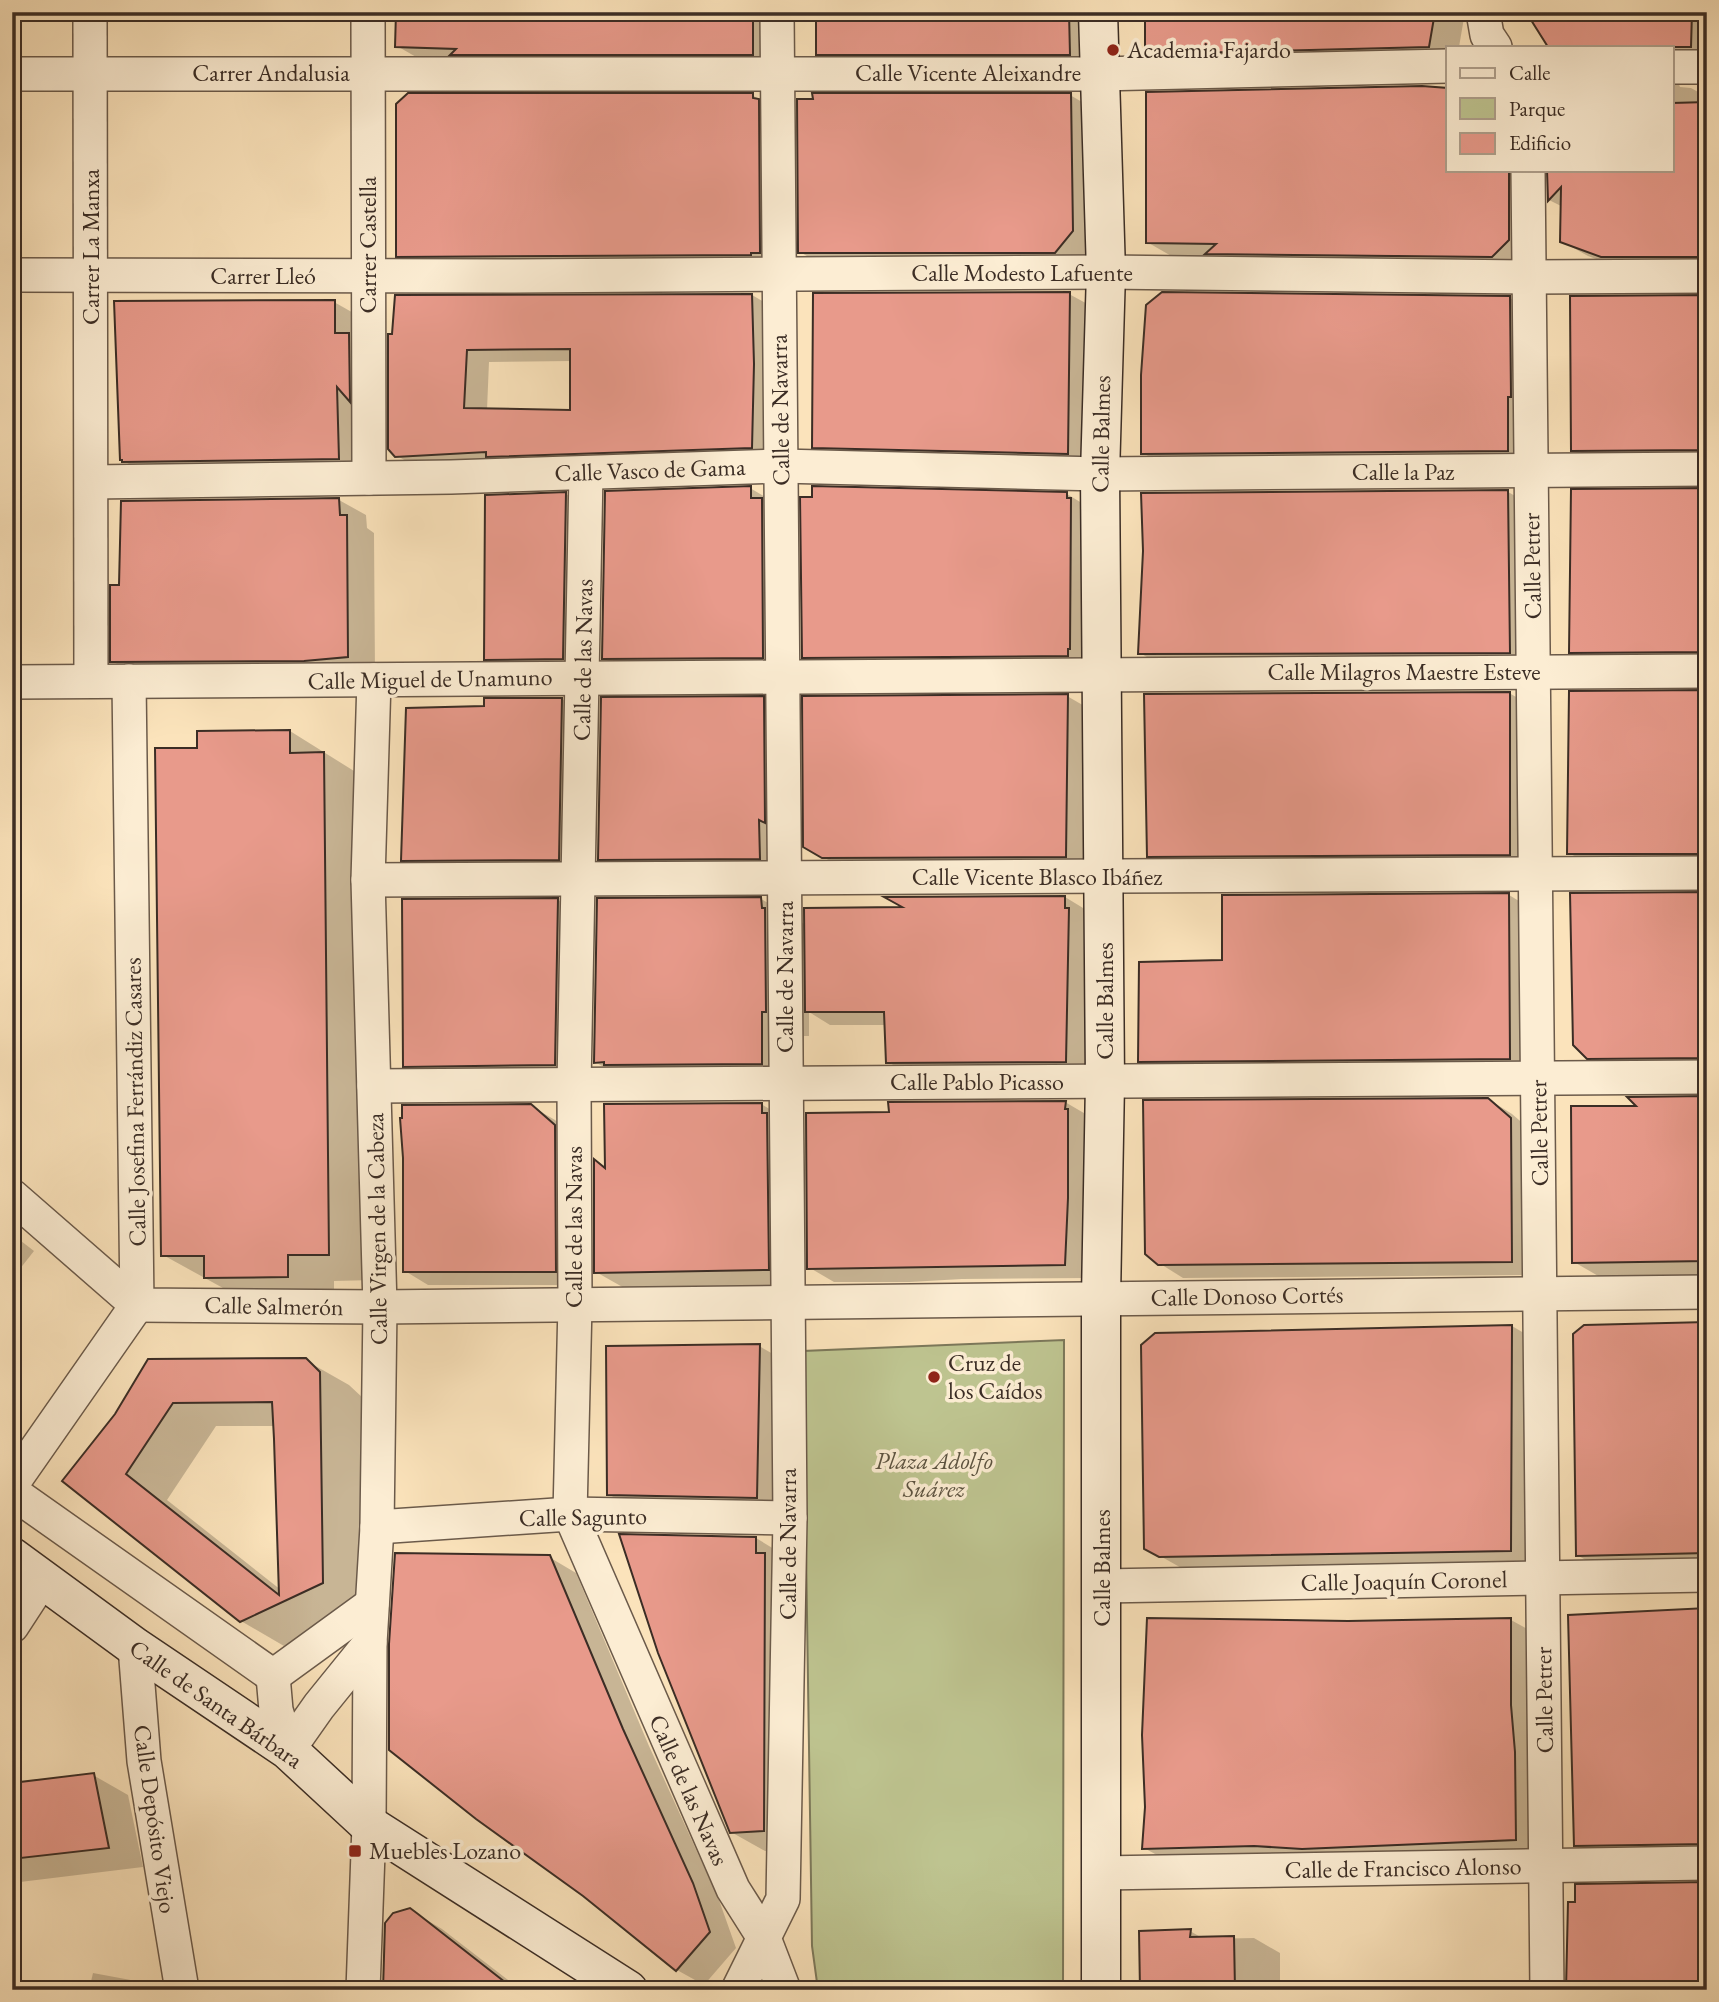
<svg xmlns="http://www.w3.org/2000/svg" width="1719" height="2002" font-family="'EB Garamond',serif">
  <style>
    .green { fill: #bec490; stroke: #7c785a; stroke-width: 2 }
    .shadow { fill: #0003; fill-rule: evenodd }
    .building { fill: #e89a8b; stroke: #3b2d25; stroke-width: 2; fill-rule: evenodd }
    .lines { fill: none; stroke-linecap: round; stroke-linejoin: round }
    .street-casing { stroke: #6b5a4a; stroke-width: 36 }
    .secondary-casing { stroke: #3b2d25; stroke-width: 41 }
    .street { stroke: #fcedd3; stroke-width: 33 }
    .secondary { stroke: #fcedd3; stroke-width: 38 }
    .poi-dot { fill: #8f2418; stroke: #fcedd3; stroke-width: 2.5 }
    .labels { text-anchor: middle; stroke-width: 7; stroke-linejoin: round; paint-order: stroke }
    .poi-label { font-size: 24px; fill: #3b2d25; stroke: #fcedd3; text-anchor: start }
    .street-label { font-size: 24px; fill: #3b2d25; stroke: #fcedd3 }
    .park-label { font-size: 24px; font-style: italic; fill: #5c5340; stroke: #fcedd3 }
  </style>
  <rect width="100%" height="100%" fill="#fbe3bb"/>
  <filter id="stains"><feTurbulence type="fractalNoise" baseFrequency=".00286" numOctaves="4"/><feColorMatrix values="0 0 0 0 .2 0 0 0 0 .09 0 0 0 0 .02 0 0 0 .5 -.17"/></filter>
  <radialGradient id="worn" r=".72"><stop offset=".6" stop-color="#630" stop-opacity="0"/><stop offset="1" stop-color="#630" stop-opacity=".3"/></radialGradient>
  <!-- green -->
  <path class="green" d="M1064,1340L1063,1990H818L812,1946L803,1351Z"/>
  <!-- shadow -->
  <g class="shadow">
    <path d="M397,12H788L786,73L430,65L397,46Z"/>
    <path d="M818,12H1109L1110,57L851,73L818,54Z"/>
    <path d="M1146,12H1465L1459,47H1448V62L1177,69L1149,53Z"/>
    <path d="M1528,12H1707V63L1678,82L1680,87L1691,88L1707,97V271H1628L1588,256L1561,241L1563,207L1549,200V170H1672V47H1550Z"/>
    <path d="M752,95L776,109L774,266L421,269L397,256Z"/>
    <path d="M1070,95L1094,109L1096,245L1079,266H824L800,252Z"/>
    <path d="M1448,170H1542L1519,271L1173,257L1147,242Z"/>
    <path d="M1069,294L1093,307L1091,467L837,460L814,447Z"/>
    <path d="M752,295L774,308V460L419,469L396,455L390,336ZM572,361V411L487,410L489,362Z"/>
    <path d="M1707,297V464L1598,465L1572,450Z"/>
    <path d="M1510,298L1533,311L1531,464L1167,467L1143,453Z"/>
    <path d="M334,302L357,315L361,472L147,475L124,461Z"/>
    <path d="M750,488L774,502L787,671L627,672L603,658Z"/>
    <path d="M1707,490V666L1597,667L1571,652Z"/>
    <path d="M1508,492L1532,505L1534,665L1164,667L1140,653Z"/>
    <path d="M566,494L590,508L586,672H509L486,659Z"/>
    <path d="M1067,494L1090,508L1093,662L827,670L804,657Z"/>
    <path d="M339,500L366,515L367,528L374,533L375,672L139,677L112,661L121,586Z"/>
    <path d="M1707,692V868H1595L1569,853Z"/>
    <path d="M1509,693L1536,708L1535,869L1175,871L1149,856Z"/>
    <path d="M1067,696L1093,711L1091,871L850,872L823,857Z"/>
    <path d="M763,698L787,712L783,871L623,872L599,859Z"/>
    <path d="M562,699L590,716L587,875L431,876L403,860L485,708Z"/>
    <path d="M290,731L370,781L375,1280L334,1281V1303L252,1304L163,1255L199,749Z"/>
    <path d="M1707,894V1072L1615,1073L1589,1057Z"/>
    <path d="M1509,895L1534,910L1535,1073L1165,1075L1139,1061L1224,962Z"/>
    <path d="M1065,897L1088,911L1090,1075L912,1076L888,1062L886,1025H830L809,1012V1036H804V1088L638,1086L595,1062L761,899L806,925L908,909Z"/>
    <path d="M558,900L586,916L583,1080L432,1082L404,1066Z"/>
    <path d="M1707,1098V1276L1600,1277L1574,1262L1640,1108Z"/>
    <path d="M1488,1099L1512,1114L1534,1133L1535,1275L1183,1278L1159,1263Z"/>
    <path d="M1065,1102L1089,1116V1278L962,1279L910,1282H834L810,1268L891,1114Z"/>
    <path d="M761,1104L791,1122L798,1287L626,1289L596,1272L595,1162L607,1168Z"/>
    <path d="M531,1106L555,1120L578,1140L579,1285H428L405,1271Z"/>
    <path d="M12,1234L34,1251L12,1279Z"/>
    <path d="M1707,1322V1568L1603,1570L1577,1555Z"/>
    <path d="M1512,1326L1543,1344L1541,1568L1192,1574L1146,1548Z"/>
    <path d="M759,1346L789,1363L786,1514L638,1511L608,1494Z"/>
    <path d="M305,1360L349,1385L363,1398L365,1608L284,1646L241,1621L65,1480L117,1415ZM216,1426H274L281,1590L167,1500Z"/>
    <path d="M756,1538L789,1558L796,1849L765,1851L731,1832Z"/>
    <path d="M549,1557L576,1573L649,1746L719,1900L736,1948L704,1985L677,1970Z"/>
    <path d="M1707,1610V1859L1602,1860L1575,1845Z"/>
    <path d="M1511,1620L1535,1633L1539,1852L1168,1861L1144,1848L1348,1623Z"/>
    <path d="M93,1775L128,1795L143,1867L12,1883V1785Z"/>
    <path d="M410,1910L442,1929L521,1990H384Z"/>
    <path d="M1190,1931L1204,1939L1254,1938L1280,1953V1990H1142Z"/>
    <path d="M93,1973L136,1981L151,1990H89Z"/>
    <path d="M1434,1986H1527L1533,1990H1434Z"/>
  </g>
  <!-- building -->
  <g class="building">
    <path d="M396,12H753V55H450L456,49L395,47Z"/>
    <path d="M816,12H1069L1070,55H816Z"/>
    <path d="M1145,12H1435L1429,47L1147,54V51H1145Z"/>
    <path d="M1526,12H1692L1691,47H1548Z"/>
    <path d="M1422,86L1448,88V170H1509V240L1492,257L1205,254L1216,244L1146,243V92Z"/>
    <path d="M408,93H753V98L759,99L760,253H751V255L396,257V104Z"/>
    <path d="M812,93H1071L1073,231L1055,253H798L797,99H813Z"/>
    <path d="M1707,102V257H1601L1560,242L1561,187L1548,201L1547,170H1672V103Z"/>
    <path d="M1070,292L1068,454L812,448L813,293Z"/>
    <path d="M1162,292L1510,296L1511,397H1508V451L1141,454V375L1146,305Z"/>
    <path d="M752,294L754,364L752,448L486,457V452L395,457L388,449V334H392L395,295ZM570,349V410L464,408L467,350Z"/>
    <path d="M1707,295V450L1571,451L1570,296Z"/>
    <path d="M335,300V333H349L350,402L337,387L339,459L122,462V460H120L114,301Z"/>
    <path d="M751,486V498H762L763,658L602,659L605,491Z"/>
    <path d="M812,486L1067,492V498H1071L1070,649H1068V656L802,658L800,497H812Z"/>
    <path d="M1707,488V652L1569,653L1571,489Z"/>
    <path d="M1508,490L1510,653L1138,654L1143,551L1141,493Z"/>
    <path d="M566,492L563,659L484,660L485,495Z"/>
    <path d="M339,498L340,515H347L348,657L304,661L110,662V585H119L121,501Z"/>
    <path d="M1707,690V854H1567L1569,691Z"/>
    <path d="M1510,692V855L1147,857L1144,694Z"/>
    <path d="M1068,694L1066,857L822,858L803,847L802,696Z"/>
    <path d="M764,696L765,823L759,820L760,859L598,860L601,697Z"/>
    <path d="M484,698H562L559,860L401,861L406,708L484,706Z"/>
    <path d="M290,730V753L324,752L329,1255H288V1277L204,1278V1256H161L155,748H197V731Z"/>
    <path d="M1707,892V1058L1587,1059L1573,1045L1570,893Z"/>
    <path d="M1509,893L1510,1059L1138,1062L1139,962L1222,960V895Z"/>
    <path d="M1065,896V908H1069L1066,1062L886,1063L884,1012H805L804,908L902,907L884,897Z"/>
    <path d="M761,897L762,908H765L766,1012H762V1064L604,1065V1062L594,1063L597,898Z"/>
    <path d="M558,898L555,1065L403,1067L402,899Z"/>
    <path d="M1707,1096V1261L1572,1263L1571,1106H1636L1627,1097Z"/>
    <path d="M1488,1098L1511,1118L1512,1262L1158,1265L1145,1254L1143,1100Z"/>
    <path d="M1066,1101L1065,1109H1068V1198L1065,1265L807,1269L806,1113L889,1112L888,1102Z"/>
    <path d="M762,1103V1113H767L769,1270L594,1273V1159L605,1168L604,1104Z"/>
    <path d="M531,1104L555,1125L556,1272H403V1158L400,1118H402V1105Z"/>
    <path d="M1707,1322V1553L1576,1556L1573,1334L1584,1325Z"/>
    <path d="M1512,1325L1511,1551L1159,1557L1144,1549L1141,1345L1155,1333Z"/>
    <path d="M760,1344L757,1498L607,1495L606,1346Z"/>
    <path d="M306,1358L320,1372L323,1583L240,1622L62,1481L115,1414L148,1359ZM272,1402L274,1439L279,1595L126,1474L173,1403Z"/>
    <path d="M619,1534L756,1537V1553H765L764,1831L730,1833L658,1653Z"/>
    <path d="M395,1553L550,1555L623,1729L693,1883L710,1932L676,1971L583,1896L476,1819L389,1750V1644Z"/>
    <path d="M1707,1608V1844L1574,1846L1568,1615Z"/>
    <path d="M1147,1618L1348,1621L1511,1618V1705L1515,1752L1516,1840L1302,1849L1254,1846L1142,1849L1145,1807L1142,1735Z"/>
    <path d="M94,1773L109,1848L12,1859V1783Z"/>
    <path d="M1707,1882V1990H1566L1568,1902H1575V1884Z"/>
    <path d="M410,1908L418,1914L515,1990H383L385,1923L393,1913Z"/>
    <path d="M1191,1929L1190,1937L1234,1936L1235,1990H1140L1139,1931Z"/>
  </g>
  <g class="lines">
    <!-- street casing -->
    <g class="street-casing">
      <g id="street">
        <path d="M90,12L91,681"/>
        <path d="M368,12L369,478"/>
        <path d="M1483,12L1487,35L1495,47"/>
        <path d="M1672,67H1707"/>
        <path d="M12,74H1099L1448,66"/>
        <path d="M1528,170L1547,1990"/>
        <path d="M12,275L514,276L1106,272L1530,277L1707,276"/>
        <path d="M586,473L574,1085L575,1304L570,1514L733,1889L764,1938L784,1990"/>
        <path d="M92,482L451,477L781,466L1100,474L1707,469"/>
        <path d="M12,682L1707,671"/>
        <path d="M368,880L1707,873"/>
        <path d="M374,1086L1707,1077"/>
        <path d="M12,1196L137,1305L380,1307L1707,1292"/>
        <path d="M12,1484L137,1305L129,681"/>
        <path d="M12,1492L273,1676L372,1604"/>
        <path d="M377,1527L570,1514L790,1518"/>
        <path d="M1102,1586L1707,1575"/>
        <path d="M12,1626L42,1580"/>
        <path d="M135,1647L144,1761L182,1990"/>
        <path d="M273,1676L276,1710L288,1750"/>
        <path d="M288,1750L319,1706L370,1643"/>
        <path d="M1100,1873L1707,1863"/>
        <path d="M363,1990L369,1825L370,1643L377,1527L380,1307L368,880L374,680"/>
        <path d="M738,1990L783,1899L790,1518L777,12"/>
      </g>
    </g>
    <!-- secondary casing -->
    <g class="secondary-casing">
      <g id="secondary">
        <path d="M1098,12L1106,272L1100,474L1105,1082L1101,1298V1990"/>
        <path d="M12,1557L135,1647L288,1750L369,1825L628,1990"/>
      </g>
    </g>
    <!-- street -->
    <use href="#street" class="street"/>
    <!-- secondary -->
    <use href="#secondary" class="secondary"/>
  </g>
  <!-- markers -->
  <g class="poi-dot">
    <circle cx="1113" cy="50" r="7"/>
    <circle cx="934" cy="1377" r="7"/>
    <rect x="348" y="1844" width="14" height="14" rx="3.5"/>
  </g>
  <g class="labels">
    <!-- poi labels -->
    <g class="poi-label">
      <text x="1127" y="58">Academia Fajardo</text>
      <text x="948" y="1371">Cruz de<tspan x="948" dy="28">los Caídos</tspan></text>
      <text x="369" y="1859">Muebles Lozano</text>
    </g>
    <!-- street labels -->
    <g class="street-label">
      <text x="271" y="81">Carrer Andalusia</text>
      <text x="968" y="81">Calle Vicente Aleixandre</text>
      <text transform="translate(368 245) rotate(-90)" y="8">Carrer Castella</text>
      <text transform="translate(91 247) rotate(-90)" y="8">Carrer La Manxa</text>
      <text x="1022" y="281">Calle Modesto Lafuente</text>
      <text x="263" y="284">Carrer Lleó</text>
      <text transform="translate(780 410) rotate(-91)" y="8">Calle de Navarra</text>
      <text transform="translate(1101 434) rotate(-89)" y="8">Calle Balmes</text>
      <text transform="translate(650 470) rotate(-2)" y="8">Calle Vasco de Gama</text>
      <text x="1403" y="480">Calle la Paz</text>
      <text transform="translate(1532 566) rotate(-91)" y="8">Calle Petrer</text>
      <text transform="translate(583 660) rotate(-89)" y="8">Calle de las Navas</text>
      <text x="1404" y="680">Calle Milagros Maestre Esteve</text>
      <text transform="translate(430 679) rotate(-1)" y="8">Calle Miguel de Unamuno</text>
      <text x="1037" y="885">Calle Vicente Blasco Ibáñez</text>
      <text transform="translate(785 977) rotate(-90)" y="8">Calle de Navarra</text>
      <text transform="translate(1105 1001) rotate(-90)" y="8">Calle Balmes</text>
      <text x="977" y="1090">Calle Pablo Picasso</text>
      <text transform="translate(135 1102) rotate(-91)" y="8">Calle Josefina Ferrándiz Casares</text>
      <text transform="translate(1539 1133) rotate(-91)" y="8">Calle Petrer</text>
      <text transform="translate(574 1227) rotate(-90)" y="8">Calle de las Navas</text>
      <text transform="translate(377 1229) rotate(-91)" y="8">Calle Virgen de la Cabeza</text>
      <text transform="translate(1247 1296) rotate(-1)" y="8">Calle Donoso Cortés</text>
      <text transform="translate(274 1306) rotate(1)" y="8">Calle Salmerón</text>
      <text transform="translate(583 1517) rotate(-1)" y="8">Calle Sagunto</text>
      <text transform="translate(788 1544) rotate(-90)" y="8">Calle de Navarra</text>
      <text transform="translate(1102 1568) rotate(-90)" y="8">Calle Balmes</text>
      <text transform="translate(1404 1581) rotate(-1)" y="8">Calle Joaquín Coronel</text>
      <text transform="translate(1544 1700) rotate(-91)" y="8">Calle Petrer</text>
      <text transform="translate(216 1704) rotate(35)" y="8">Calle de Santa Bárbara</text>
      <text transform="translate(689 1790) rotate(66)" y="8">Calle de las Navas</text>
      <text transform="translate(155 1819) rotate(82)" y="8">Calle Depósito Viejo</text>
      <text transform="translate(1403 1868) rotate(-1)" y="8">Calle de Francisco Alonso</text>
    </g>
    <!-- park labels -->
    <g class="park-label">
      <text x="934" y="1469">Plaza Adolfo<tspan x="934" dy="28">Suárez</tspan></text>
    </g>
  </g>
  <!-- margin -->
  <rect width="1719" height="2002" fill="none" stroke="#fbe3bb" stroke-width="42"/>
  <rect x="14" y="14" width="1691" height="1974" fill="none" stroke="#3b2d25" stroke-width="3.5"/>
  <rect x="21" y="21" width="1677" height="1960" fill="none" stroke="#3b2d25" stroke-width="2"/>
  <!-- legend -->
  <rect x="1446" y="46" width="228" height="126" fill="#fcedd3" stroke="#afa08d" stroke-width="2"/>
  <rect x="1460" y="68" width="35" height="10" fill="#fcedd3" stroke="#afa08d" stroke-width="2"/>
  <text x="1509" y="80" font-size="21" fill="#3b2d25">Calle</text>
  <rect x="1460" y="98" width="35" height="21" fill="#bec490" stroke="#afa08d" stroke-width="2"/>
  <text x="1509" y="116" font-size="21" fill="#3b2d25">Parque</text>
  <rect x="1460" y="133" width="35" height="21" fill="#e89a8b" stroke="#afa08d" stroke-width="2"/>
  <text x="1509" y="150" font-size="21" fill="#3b2d25">Edificio</text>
  <rect width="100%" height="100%" filter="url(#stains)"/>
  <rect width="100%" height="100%" fill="url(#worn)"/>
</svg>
